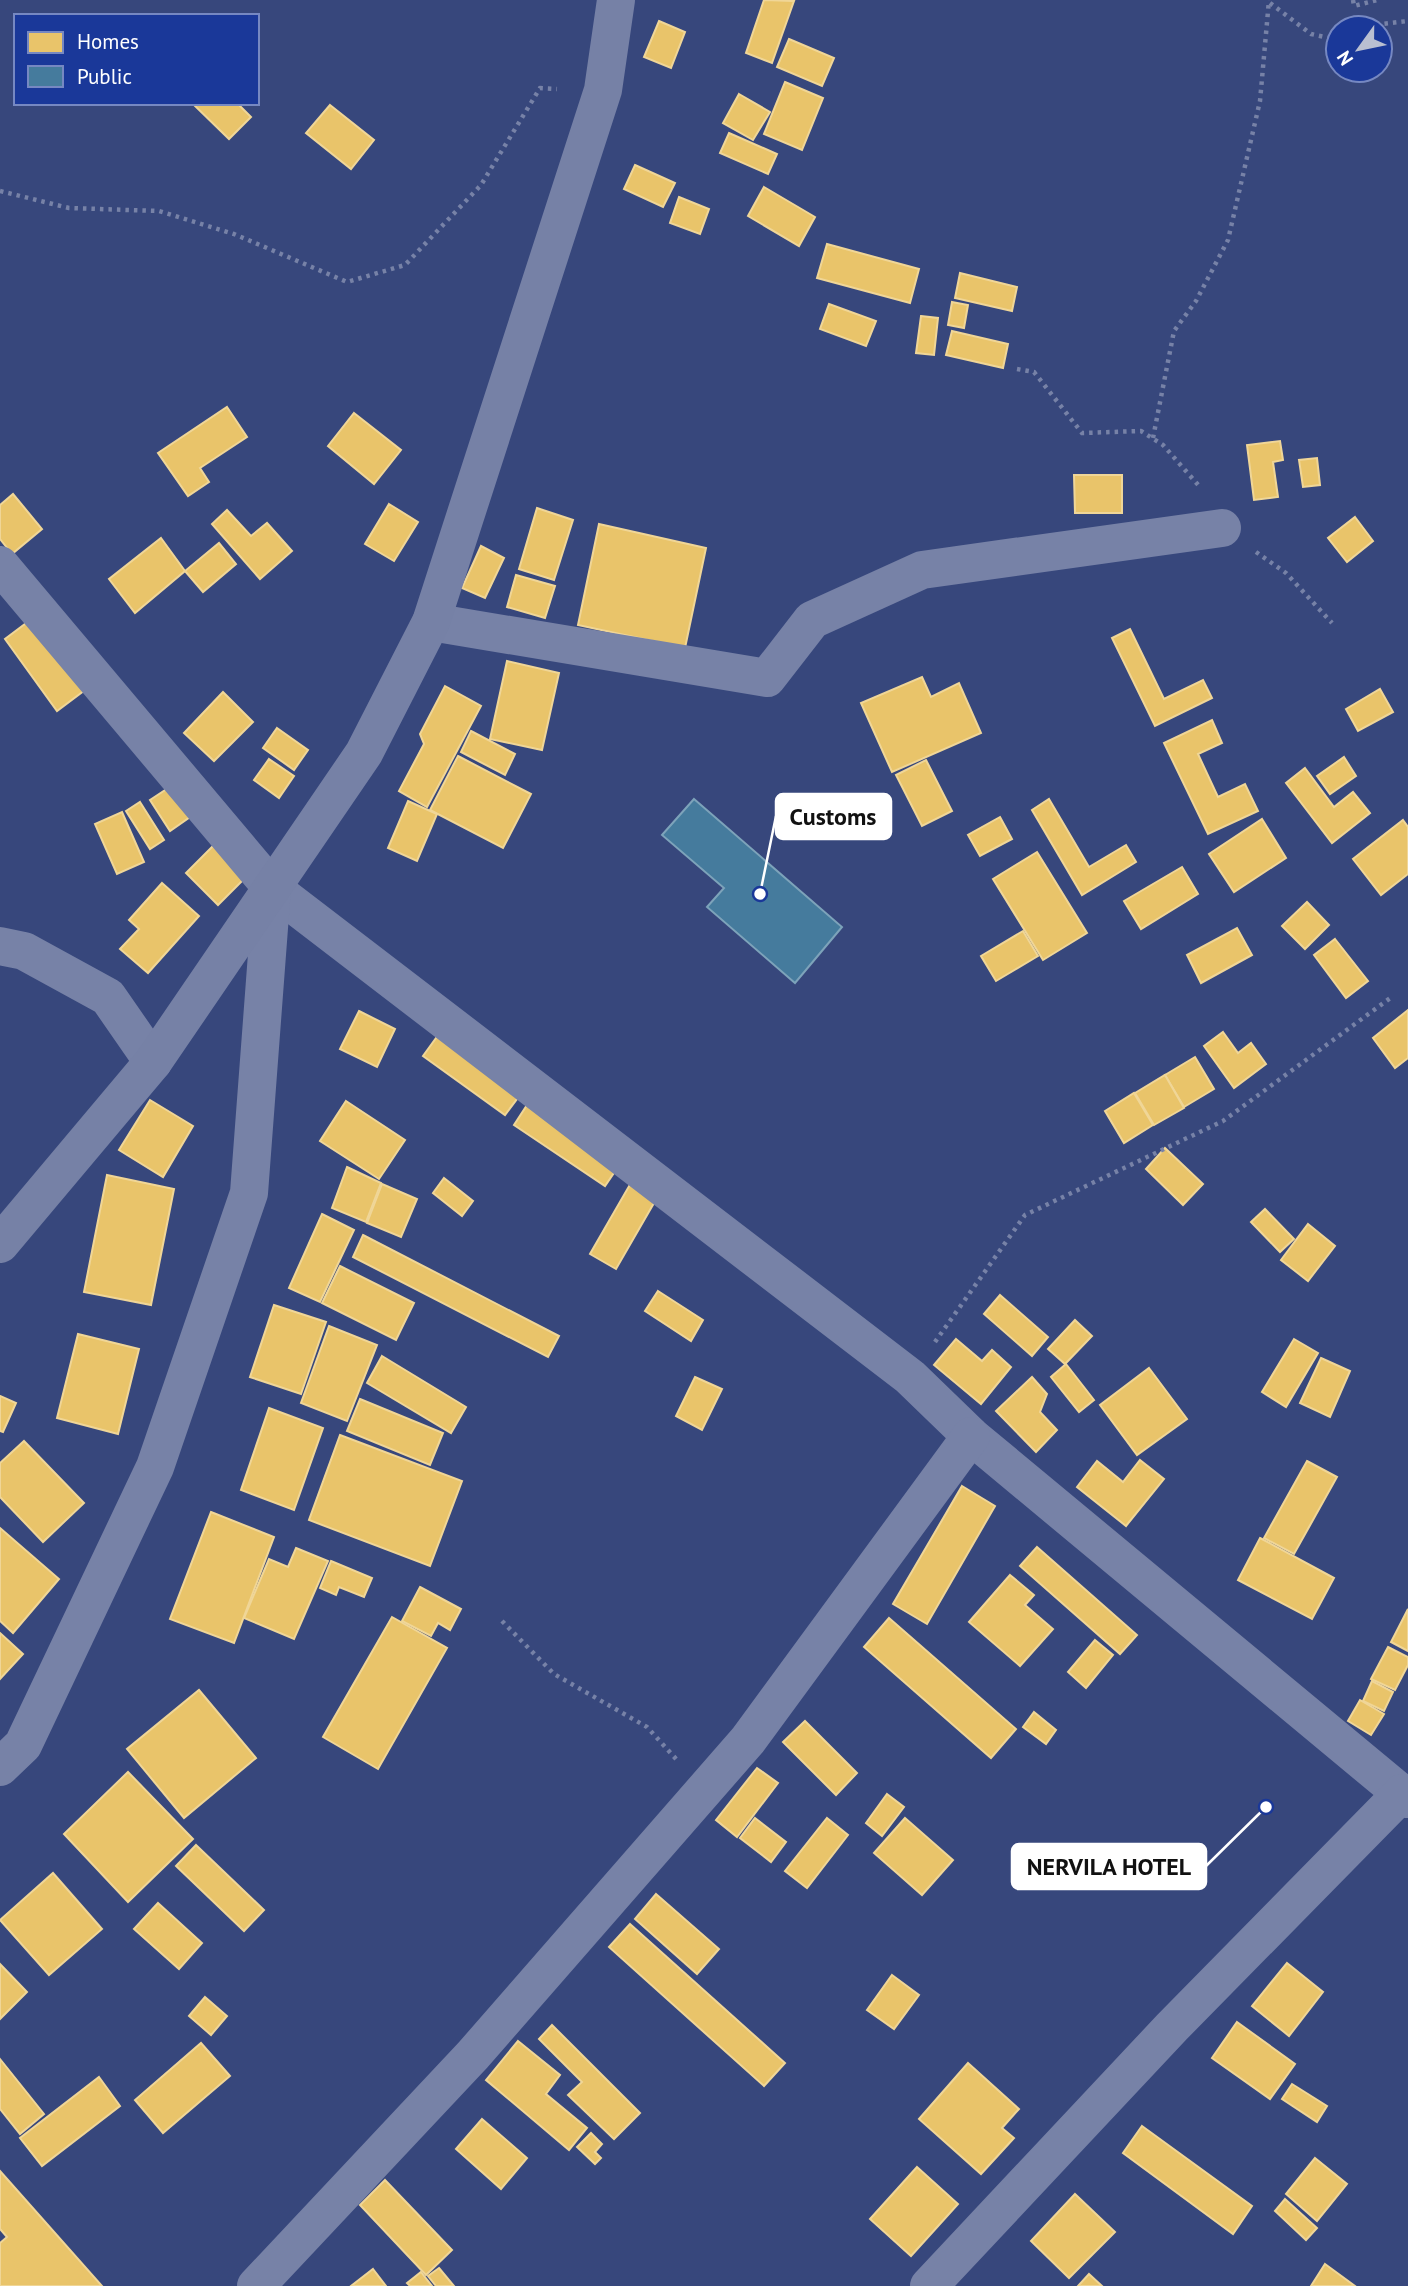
<svg xmlns="http://www.w3.org/2000/svg" width="1408" height="2286" font-family="'PT Sans',sans-serif">
  <style>
    .homes { fill: #e9c46a; stroke: #f0d697; stroke-width: 2 }
    .public { fill: #457b9d; stroke: #7da3ba; stroke-width: 2 }
    .lines { fill: none; stroke-linecap: round; stroke-linejoin: round }
    .path { stroke: #7782a7; stroke-width: 4.5; stroke-dasharray: 3.5 5; stroke-linecap: butt }
    .minor { stroke: #7782a7; stroke-width: 38 }
    .highway { stroke: #7681a6; stroke-width: 38 }
    .leader { fill: none; stroke: #fff; stroke-width: 2.5 }
    .callout-dot { fill: #fff; stroke: #1a3899; stroke-width: 2.5 }
    .callout { fill: #fff; stroke: #fff; stroke-width: 2.5 }
    .callout-label { font-size: 24px; text-anchor: middle; font-weight: bold; fill: #111 }
  </style>
  <rect width="100%" height="100%" fill="#37477c"/>
  <!-- homes -->
  <g class="homes">
    <path d="M764,0L794,1L772,63L746,53Z"/>
    <path d="M659,21L685,32L671,68L644,57Z"/>
    <path d="M789,39L834,58L822,86L777,67Z"/>
    <path d="M785,82L823,98L802,150L764,134Z"/>
    <path d="M739,94L770,112L753,140L723,123Z"/>
    <path d="M192,103H237L251,117L229,139Z"/>
    <path d="M330,105L374,140L351,169L306,133Z"/>
    <path d="M729,133L777,154L768,174L720,153Z"/>
    <path d="M635,165L675,183L663,207L624,189Z"/>
    <path d="M764,187L815,217L799,246L748,216Z"/>
    <path d="M679,197L709,209L700,234L670,223Z"/>
    <path d="M827,244L919,269L910,303L817,278Z"/>
    <path d="M960,273L1017,287L1012,311L955,298Z"/>
    <path d="M952,302L968,305L964,328L948,325Z"/>
    <path d="M829,304L876,321L866,346L820,329Z"/>
    <path d="M921,316L938,318L934,355L916,353Z"/>
    <path d="M952,331L1008,344L1003,368L946,355Z"/>
    <path d="M227,407L247,437L200,468L209,482L188,496L158,453Z"/>
    <path d="M354,413L401,450L374,484L328,446Z"/>
    <path d="M1280,441L1283,460L1273,462L1278,497L1254,500L1247,445Z"/>
    <path d="M1317,458L1320,485L1303,487L1299,460Z"/>
    <path d="M1074,475H1122V513H1075Z"/>
    <path d="M13,494L42,529L12,554L0,539V505Z"/>
    <path d="M389,504L418,522L394,561L365,544Z"/>
    <path d="M537,508L573,520L554,580L519,569Z"/>
    <path d="M227,510L251,536L267,523L292,551L260,579L212,524Z"/>
    <path d="M1355,517L1373,541L1347,562L1328,538Z"/>
    <path d="M599,524L706,548L685,648L578,625Z"/>
    <path d="M161,538L185,571L135,613L109,579Z"/>
    <path d="M219,543L236,564L203,592L185,571Z"/>
    <path d="M481,546L504,558L485,598L462,588Z"/>
    <path d="M516,575L555,586L545,618L507,607Z"/>
    <path d="M33,618L85,690L57,711L5,639Z"/>
    <path d="M1130,629L1164,699L1203,680L1212,698L1155,726L1112,638Z"/>
    <path d="M507,661L559,673L542,750L490,739Z"/>
    <path d="M922,677L931,697L959,683L981,733L892,772L861,703Z"/>
    <path d="M445,686L481,706L427,807L399,791L424,744L420,734Z"/>
    <path d="M1380,689L1393,712L1358,731L1346,709Z"/>
    <path d="M223,692L253,722L214,761L184,733Z"/>
    <path d="M1212,720L1222,743L1198,754L1218,797L1245,784L1258,811L1208,834L1164,743Z"/>
    <path d="M277,728L308,750L294,770L263,748Z"/>
    <path d="M471,731L515,754L505,775L461,752Z"/>
    <path d="M458,756L531,794L503,848L430,810Z"/>
    <path d="M1344,757L1356,776L1330,794L1317,776Z"/>
    <path d="M269,759L294,776L279,798L254,780Z"/>
    <path d="M926,760L952,811L922,826L896,775Z"/>
    <path d="M1305,768L1334,807L1353,792L1370,813L1332,843L1286,783Z"/>
    <path d="M173,785L193,815L170,831L150,800Z"/>
    <path d="M1049,799L1089,867L1126,845L1136,862L1082,895L1032,810Z"/>
    <path d="M408,801L437,814L417,861L388,848Z"/>
    <path d="M140,802L164,840L150,849L126,811Z"/>
    <path d="M122,812L144,862L117,874L95,824Z"/>
    <path d="M1000,817L1012,839L980,856L968,835Z"/>
    <path d="M1262,819L1286,858L1234,892L1209,854Z"/>
    <path d="M1403,820L1408,827V874L1381,895L1353,859Z"/>
    <path d="M214,845L246,877L218,905L186,873Z"/>
    <path d="M1037,852L1087,933L1043,960L993,879Z"/>
    <path d="M1182,867L1198,894L1141,929L1124,901Z"/>
    <path d="M162,883L199,916L148,973L120,949L139,929L129,920Z"/>
    <path d="M1307,902L1329,925L1305,949L1282,926Z"/>
    <path d="M1237,928L1252,955L1201,983L1187,955Z"/>
    <path d="M1023,931L1038,956L996,981L981,956Z"/>
    <path d="M1335,939L1368,981L1346,998L1314,955Z"/>
    <path d="M1408,1010V1058L1395,1068L1373,1038Z"/>
    <path d="M359,1011L395,1029L377,1067L340,1049Z"/>
    <path d="M447,1023L529,1083L505,1115L423,1056Z"/>
    <path d="M1223,1032L1238,1053L1251,1043L1266,1064L1234,1088L1204,1046Z"/>
    <path d="M1195,1057L1214,1089L1184,1107L1165,1075Z"/>
    <path d="M1165,1075L1184,1108L1154,1125L1135,1093Z"/>
    <path d="M1134,1093L1153,1125L1124,1143L1105,1111Z"/>
    <path d="M150,1100L193,1126L163,1177L119,1150Z"/>
    <path d="M346,1101L405,1140L379,1179L320,1141Z"/>
    <path d="M529,1102L620,1164L605,1186L514,1125Z"/>
    <path d="M1165,1148L1203,1184L1183,1205L1146,1169Z"/>
    <path d="M347,1167L381,1183L366,1222L332,1208Z"/>
    <path d="M107,1175L174,1189L151,1305L84,1292Z"/>
    <path d="M444,1178L473,1201L462,1216L433,1193Z"/>
    <path d="M632,1181L658,1196L616,1269L590,1254Z"/>
    <path d="M382,1184L417,1199L401,1237L367,1223Z"/>
    <path d="M1265,1209L1294,1239L1280,1252L1251,1222Z"/>
    <path d="M322,1214L354,1230L320,1302L289,1288Z"/>
    <path d="M1308,1224L1335,1246L1308,1281L1281,1260Z"/>
    <path d="M363,1235L559,1336L548,1357L353,1257Z"/>
    <path d="M340,1266L414,1303L396,1340L322,1303Z"/>
    <path d="M658,1291L703,1320L691,1341L645,1311Z"/>
    <path d="M1000,1295L1048,1337L1032,1356L984,1314Z"/>
    <path d="M274,1305L326,1322L301,1394L250,1377Z"/>
    <path d="M1075,1320L1092,1336L1065,1364L1048,1349Z"/>
    <path d="M329,1326L377,1345L347,1421L301,1403Z"/>
    <path d="M78,1334L139,1349L118,1434L57,1418Z"/>
    <path d="M956,1339L982,1361L992,1350L1011,1367L981,1404L934,1365Z"/>
    <path d="M1294,1339L1318,1353L1286,1407L1262,1392Z"/>
    <path d="M382,1356L466,1407L451,1433L367,1383Z"/>
    <path d="M1321,1358L1350,1371L1330,1417L1300,1403Z"/>
    <path d="M1066,1364L1094,1400L1079,1412L1051,1377Z"/>
    <path d="M1149,1368L1187,1419L1137,1455L1100,1405Z"/>
    <path d="M695,1377L722,1389L702,1430L676,1416Z"/>
    <path d="M1032,1377L1047,1394L1040,1412L1057,1430L1036,1452L996,1411Z"/>
    <path d="M0,1396L16,1403L3,1432L0,1431Z"/>
    <path d="M360,1399L443,1433L430,1465L347,1431Z"/>
    <path d="M269,1408L323,1428L294,1510L241,1490Z"/>
    <path d="M340,1435L462,1481L430,1566L309,1520Z"/>
    <path d="M24,1441L84,1503L43,1542L0,1497V1463Z"/>
    <path d="M1140,1460L1164,1479L1126,1526L1077,1487L1097,1461L1123,1482Z"/>
    <path d="M1307,1461L1337,1477L1294,1554L1264,1538Z"/>
    <path d="M962,1486L995,1506L927,1624L893,1604Z"/>
    <path d="M211,1512L274,1537L234,1643L170,1619Z"/>
    <path d="M0,1528L59,1579L13,1633L0,1621Z"/>
    <path d="M1260,1538L1334,1578L1312,1619L1238,1580Z"/>
    <path d="M1037,1547L1137,1635L1120,1654L1020,1566Z"/>
    <path d="M296,1548L328,1561L294,1639L244,1618L269,1559L288,1567Z"/>
    <path d="M331,1561L372,1578L364,1597L339,1587L336,1595L320,1588Z"/>
    <path d="M1010,1575L1034,1595L1025,1605L1053,1629L1020,1666L969,1622Z"/>
    <path d="M420,1587L461,1609L450,1630L438,1623L431,1636L402,1621Z"/>
    <path d="M1408,1609V1651L1391,1642Z"/>
    <path d="M392,1617L447,1648L378,1769L323,1737Z"/>
    <path d="M889,1618L1016,1729L991,1758L864,1647Z"/>
    <path d="M0,1633L23,1654L0,1679Z"/>
    <path d="M1095,1640L1113,1655L1086,1688L1068,1672Z"/>
    <path d="M1388,1647L1408,1657V1665L1395,1690L1371,1679Z"/>
    <path d="M1372,1681L1393,1692L1384,1711L1363,1701Z"/>
    <path d="M199,1690L256,1758L184,1818L127,1749Z"/>
    <path d="M1360,1700L1384,1714L1371,1735L1348,1721Z"/>
    <path d="M1034,1712L1056,1730L1046,1744L1023,1727Z"/>
    <path d="M805,1721L857,1773L836,1795L783,1742Z"/>
    <path d="M757,1768L778,1783L737,1837L716,1820Z"/>
    <path d="M128,1772L193,1839L128,1902L64,1834Z"/>
    <path d="M887,1794L904,1807L882,1836L866,1823Z"/>
    <path d="M755,1818L786,1842L771,1862L740,1838Z"/>
    <path d="M827,1818L848,1835L807,1888L785,1871Z"/>
    <path d="M905,1818L953,1860L922,1895L874,1853Z"/>
    <path d="M196,1845L264,1910L244,1931L176,1866Z"/>
    <path d="M53,1873L102,1929L49,1975L0,1920Z"/>
    <path d="M656,1894L719,1949L697,1974L635,1919Z"/>
    <path d="M158,1903L202,1943L179,1969L134,1929Z"/>
    <path d="M630,1924L785,2063L764,2086L609,1947Z"/>
    <path d="M1287,1963L1323,1992L1289,2036L1252,2006Z"/>
    <path d="M0,1964L27,1992L0,2019Z"/>
    <path d="M892,1975L919,1995L894,2029L867,2010Z"/>
    <path d="M205,1997L227,2016L211,2035L189,2016Z"/>
    <path d="M1237,2022L1295,2064L1270,2099L1212,2058Z"/>
    <path d="M552,2025L640,2113L614,2139L568,2095L582,2082L539,2039Z"/>
    <path d="M518,2041L560,2075L546,2094L587,2128L569,2150L486,2080Z"/>
    <path d="M201,2043L230,2076L163,2133L135,2100Z"/>
    <path d="M0,2059L44,2114L20,2134L0,2109Z"/>
    <path d="M968,2063L1019,2109L1002,2128L1014,2138L981,2174L919,2119Z"/>
    <path d="M99,2077L120,2106L42,2166L20,2138Z"/>
    <path d="M1292,2084L1327,2106L1317,2122L1282,2099Z"/>
    <path d="M482,2119L527,2158L501,2189L456,2149Z"/>
    <path d="M1142,2126L1252,2206L1233,2234L1123,2153Z"/>
    <path d="M591,2133L602,2144L595,2152L601,2158L595,2164L577,2147Z"/>
    <path d="M1315,2158L1347,2184L1317,2221L1286,2194Z"/>
    <path d="M917,2167L958,2204L911,2256L870,2219Z"/>
    <path d="M0,2171L102,2286H0V2243L7,2237L0,2229Z"/>
    <path d="M385,2180L452,2250L426,2275L360,2205Z"/>
    <path d="M1075,2194L1115,2232L1069,2278L1031,2241Z"/>
    <path d="M1285,2199L1317,2228L1306,2240L1275,2211Z"/>
    <path d="M1325,2264L1355,2286H1311Z"/>
    <path d="M439,2268L454,2286H436L428,2276Z"/>
    <path d="M373,2269L386,2286H351Z"/>
    <path d="M421,2272L432,2286H410L407,2283Z"/>
    <path d="M1089,2274L1102,2286H1078Z"/>
  </g>
  <!-- public -->
  <path class="public" d="M694,799L842,927L795,983L707,907L724,888L662,835Z"/>
  <g class="lines">
    <!-- path -->
    <g class="path">
      <path d="M1353,0L1354,6L1377,0"/>
      <path d="M1270,3L1311,34L1338,40"/>
      <path d="M1347,28V23L1382,24L1408,21"/>
      <path d="M0,191L69,208L159,211L234,234L347,282L405,265L481,185L540,88L557,89"/>
      <path d="M1017,369L1034,372L1082,433L1141,431L1163,445L1200,487"/>
      <path d="M1153,438L1174,331L1196,301L1228,240L1260,101L1269,0"/>
      <path d="M1256,552L1286,573L1332,623"/>
      <path d="M935,1342L1025,1215L1223,1121L1393,996"/>
      <path d="M502,1621L554,1674L647,1727L677,1760"/>
    </g>
    <!-- minor -->
    <g class="minor">
      <path d="M0,565L272,888L910,1377L971,1436L1408,1799"/>
      <path d="M431,622L767,678L812,620L922,570L1222,528"/>
      <path d="M0,946L24,951L108,997L153,1062"/>
      <path d="M0,1767L23,1745L155,1467L249,1193L272,888"/>
      <path d="M256,2286L473,2055L748,1740L971,1436"/>
      <path d="M929,2286L1172,2027L1402,1793"/>
    </g>
    <!-- highway -->
    <path class="highway" d="M0,1244L153,1062L364,753L431,622L603,90L616,0"/>
  </g>
  <!-- callouts -->
  <path class="leader" d="M760 894L776 816M1266 1807L1206 1866"/>
  <g class="callout-dot">
    <circle cx="760" cy="894" r="7"/>
    <circle cx="1266" cy="1807" r="7"/>
  </g>
  <g class="callout">
    <rect x="776" y="794" width="115" height="45" rx="7"/>
    <rect x="1012" y="1844" width="194" height="45" rx="7"/>
  </g>
  <g class="callout-label">
    <text x="833" y="825">Customs</text>
    <text x="1109" y="1875">NERVILA HOTEL</text>
  </g>
  <!-- legend -->
  <rect x="14" y="14" width="245" height="91" fill="#1a3899" stroke="#7688c2" stroke-width="2"/>
  <rect x="28" y="32" width="35" height="21" fill="#e9c46a" stroke="#7688c2" stroke-width="2"/>
  <text x="77" y="49" font-size="21" fill="#ffffff">Homes</text>
  <rect x="28" y="66" width="35" height="21" fill="#457b9d" stroke="#7688c2" stroke-width="2"/>
  <text x="77" y="84" font-size="21" fill="#ffffff">Public</text>
  <!-- north arrow -->
  <g transform="translate(1359 49) rotate(237)"><circle r="33" fill="#1a3899" stroke="#7688c2" stroke-width="2"/>
  <path d="M0-5L12 26L0 18L-12 26Z" fill="#b9bfd1"/>
  <text y="-10" font-size="19" font-weight="bold" text-anchor="middle" fill="#ffffff">N</text>
  </g>
</svg>
